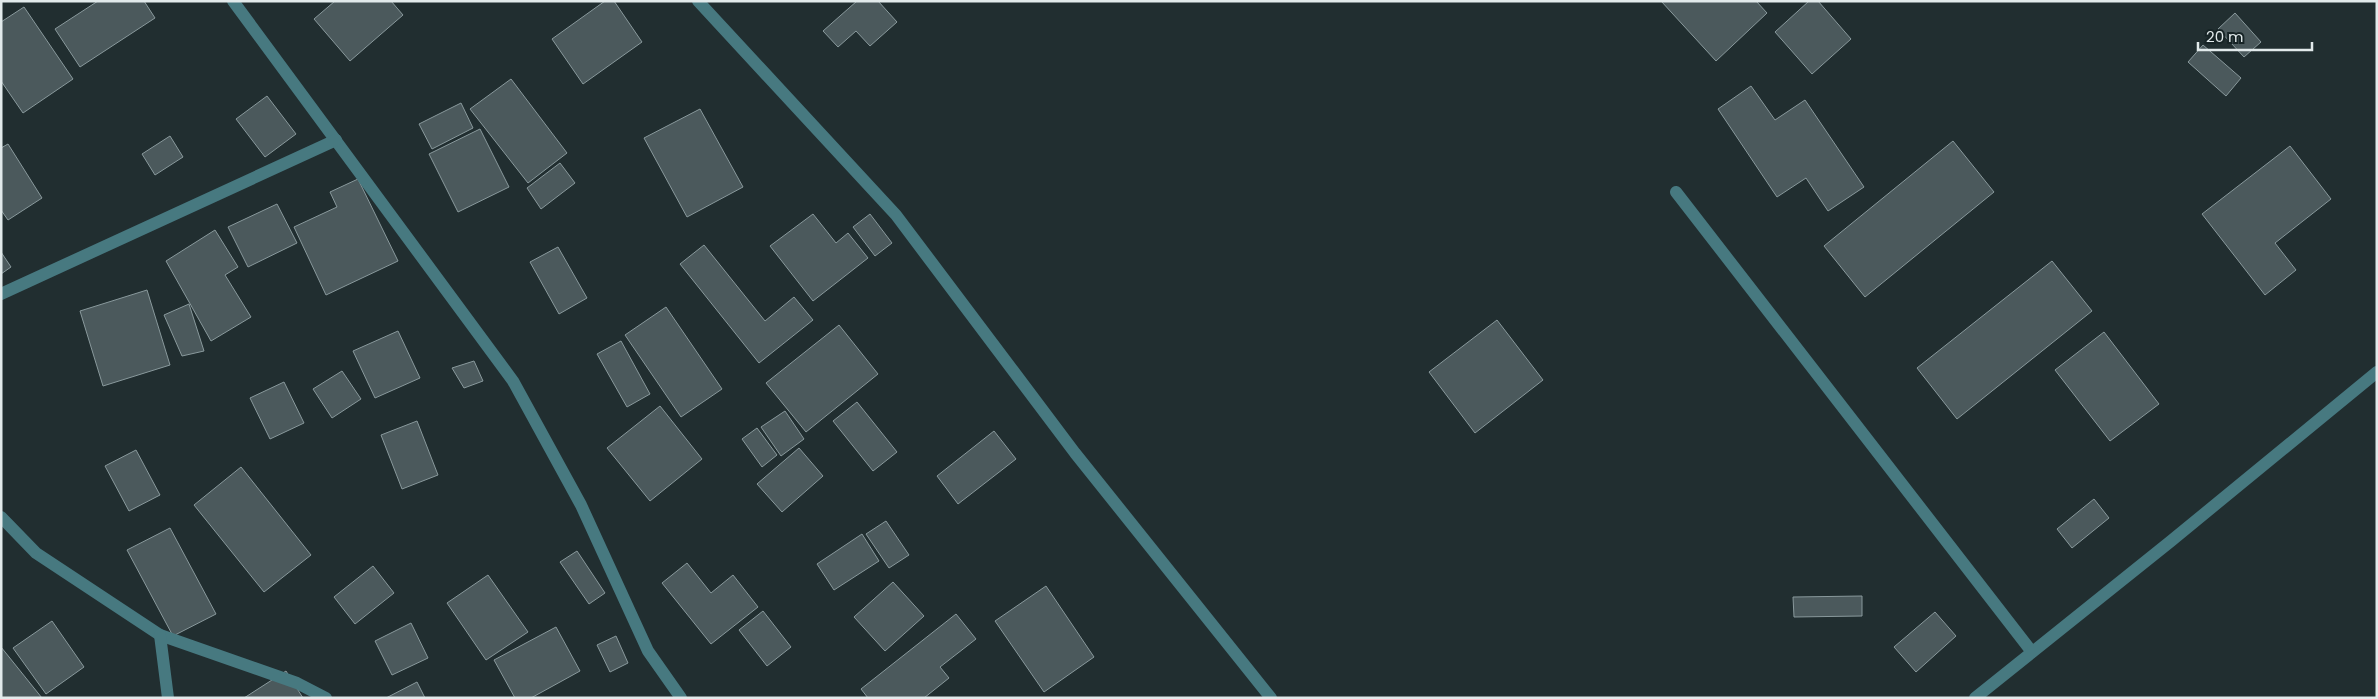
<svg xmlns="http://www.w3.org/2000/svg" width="2378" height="699" font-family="Poppins,sans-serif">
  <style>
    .building { fill: #4b595c; stroke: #89999c }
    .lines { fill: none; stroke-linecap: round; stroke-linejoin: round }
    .minor { stroke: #477980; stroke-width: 12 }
  </style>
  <rect width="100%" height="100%" fill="#212e30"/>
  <!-- building -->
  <g class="building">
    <path d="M98,1H144L155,18L80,67L55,29Z"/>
    <path d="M335,1H391L403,15L350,61L314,19Z"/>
    <path d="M605,1H614L642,42L583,84L552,39Z"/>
    <path d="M857,1H878L897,22L870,46L856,31L838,47L823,31Z"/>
    <path d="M1661,1H1756L1767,13L1716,61Z"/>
    <path d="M1809,1H1818L1851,39L1812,74L1775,32Z"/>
    <path d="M24,7L73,79L23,113L1,81V22Z"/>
    <path d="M2235,13L2261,42L2244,57L2218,29Z"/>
    <path d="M2203,45L2241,78L2226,96L2188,62Z"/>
    <path d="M511,79L567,153L528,183L470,109Z"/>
    <path d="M1751,86L1775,120L1805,100L1864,187L1828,211L1806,178L1777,197L1718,109Z"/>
    <path d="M267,96L296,134L265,157L236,119Z"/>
    <path d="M461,103L473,128L432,149L419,124Z"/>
    <path d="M700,109L743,187L687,217L644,138Z"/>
    <path d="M480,129L509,187L458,212L429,154Z"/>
    <path d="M170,136L183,157L155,175L142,154Z"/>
    <path d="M1953,141L1994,192L1865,297L1824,246Z"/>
    <path d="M8,144L42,198L8,220L1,210V148Z"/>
    <path d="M2290,146L2331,199L2275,243L2296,270L2265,295L2202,214Z"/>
    <path d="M560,163L575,183L541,209L527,188Z"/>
    <path d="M358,179L398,261L326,295L294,227L337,207L330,192Z"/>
    <path d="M277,204L297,243L248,267L228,227Z"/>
    <path d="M813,214L836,243L848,233L868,258L813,301L770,246Z"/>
    <path d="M870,214L892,243L875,256L853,227Z"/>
    <path d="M215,230L238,267L225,275L251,317L211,341L166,261Z"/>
    <path d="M704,245L765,321L794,297L813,320L759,363L680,264Z"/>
    <path d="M558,247L587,298L559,314L530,262Z"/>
    <path d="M1,252L11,267L1,274Z"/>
    <path d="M2052,261L2092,311L1957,419L1917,368Z"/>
    <path d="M147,290L170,365L103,386L80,311Z"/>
    <path d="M189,304L204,351L182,356L164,315Z"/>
    <path d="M666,307L722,389L681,417L625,335Z"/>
    <path d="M1497,320L1543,380L1475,433L1429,372Z"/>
    <path d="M839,325L878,374L806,432L766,383Z"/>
    <path d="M398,331L420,378L375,398L353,351Z"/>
    <path d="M2104,332L2159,404L2110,441L2055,370Z"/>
    <path d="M621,341L650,394L627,407L597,354Z"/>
    <path d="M474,361L483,381L464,388L452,368Z"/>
    <path d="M342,371L361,399L332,418L313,389Z"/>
    <path d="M284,382L304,423L270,439L250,398Z"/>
    <path d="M857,402L897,452L873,471L833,421Z"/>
    <path d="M660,406L702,459L650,501L607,448Z"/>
    <path d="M785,411L804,439L781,456L761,427Z"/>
    <path d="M417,421L438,475L402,489L381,435Z"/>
    <path d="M757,428L777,455L762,467L742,439Z"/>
    <path d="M994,431L1016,459L958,504L937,476Z"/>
    <path d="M799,448L823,476L782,512L757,484Z"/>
    <path d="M136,450L160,495L129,511L105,466Z"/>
    <path d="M241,467L311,555L264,592L194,505Z"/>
    <path d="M2094,499L2109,518L2072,548L2057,529Z"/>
    <path d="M886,521L909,555L889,568L866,534Z"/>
    <path d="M170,528L216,614L173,636L127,550Z"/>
    <path d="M862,534L879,561L834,590L817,564Z"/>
    <path d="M577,551L605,593L589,604L560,562Z"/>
    <path d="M687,563L711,593L733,575L758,607L711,644L662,583Z"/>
    <path d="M373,566L394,593L355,624L334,597Z"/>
    <path d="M488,575L528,632L486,660L447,603Z"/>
    <path d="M893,582L924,616L885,651L854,617Z"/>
    <path d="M1046,586L1094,657L1044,692L995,621Z"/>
    <path d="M1862,596V616L1794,617L1793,597Z"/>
    <path d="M763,611L791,647L767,666L739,630Z"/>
    <path d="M1935,612L1956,636L1916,672L1894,647Z"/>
    <path d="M956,614L976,639L940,667L949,678L924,698H868L861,689Z"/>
    <path d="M52,621L84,667L46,694L13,648Z"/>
    <path d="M411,623L428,658L392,675L375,641Z"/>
    <path d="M556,627L580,671L531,698H515L494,660Z"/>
    <path d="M616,636L628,663L610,672L597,645Z"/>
    <path d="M1,647L42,698H1Z"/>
    <path d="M286,671L303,698H244Z"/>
    <path d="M417,682L425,698H386Z"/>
  </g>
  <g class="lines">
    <!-- minor -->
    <g class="minor">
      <path d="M233,1L513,381L581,505L648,651L681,698"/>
      <path d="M698,1L896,215L1075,453L1271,698"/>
      <path d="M1676,192L2032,652"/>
      <path d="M1,294L336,140"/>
      <path d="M1,517L36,553L160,635L297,683L326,698"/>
      <path d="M160,635L168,698"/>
      <path d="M1975,698L2171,541L2377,372"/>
    </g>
  </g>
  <!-- border -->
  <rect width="2378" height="699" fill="none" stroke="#e2eaeb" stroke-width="5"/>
  <!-- scale -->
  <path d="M2198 42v8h114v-8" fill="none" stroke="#e2eaeb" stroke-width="2.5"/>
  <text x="2206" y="42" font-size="15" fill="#e2eaeb" stroke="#172426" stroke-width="4" paint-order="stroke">20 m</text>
</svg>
